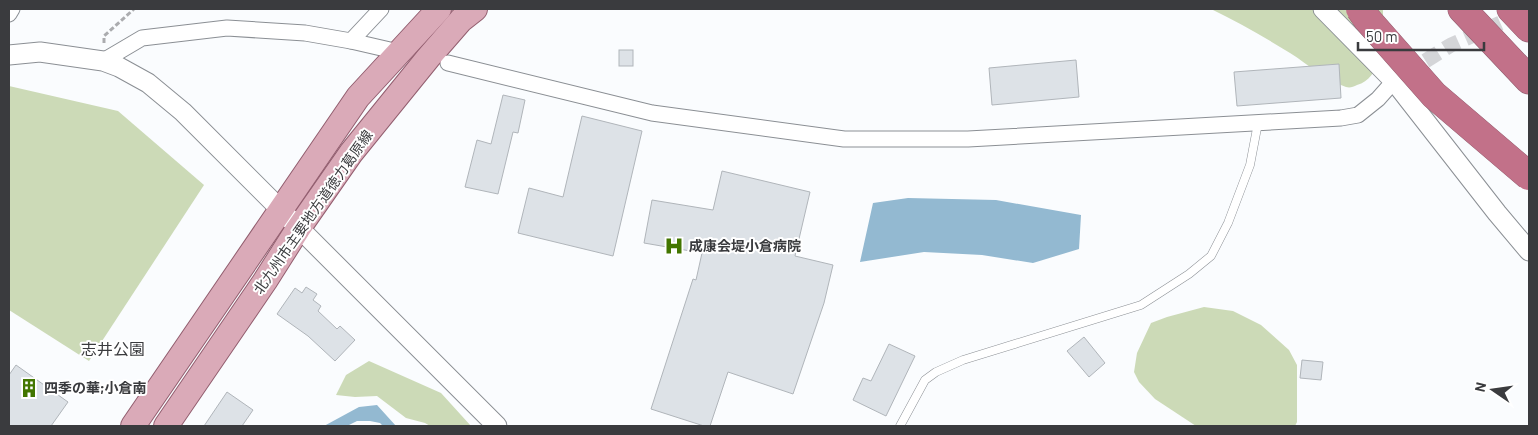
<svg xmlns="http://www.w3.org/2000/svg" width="1538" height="435" font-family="Barlow,'Noto Sans JP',sans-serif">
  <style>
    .green { fill: #ccdab7 }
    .water { fill: #93b9d1 }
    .building { fill: #dde2e7; stroke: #b0b5ba }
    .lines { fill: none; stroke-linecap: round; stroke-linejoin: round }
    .minor-tunnel { stroke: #d4d5d8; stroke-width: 15; stroke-dasharray: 15 8; stroke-linecap: butt }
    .service-casing { stroke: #8b8f94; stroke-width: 9 }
    .minor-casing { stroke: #8b8f94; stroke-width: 17 }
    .tertiary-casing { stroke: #8b8f94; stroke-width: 21 }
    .primary-casing { stroke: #925e6f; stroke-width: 26 }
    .motorway-casing { stroke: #925e6f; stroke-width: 29 }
    .path { stroke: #abacaf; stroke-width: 3; stroke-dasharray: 5 2.5; stroke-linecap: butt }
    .service { stroke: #fff; stroke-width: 8 }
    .minor { stroke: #fff; stroke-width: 15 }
    .tertiary { stroke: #fff; stroke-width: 19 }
    .primary { stroke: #daaab8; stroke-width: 24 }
    .motorway { stroke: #c27189; stroke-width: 28 }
    .motorway-bridge-casing { stroke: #925e6f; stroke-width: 29; stroke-linecap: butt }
    .motorway-bridge { stroke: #c27189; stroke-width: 28 }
    .labels { text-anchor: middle; stroke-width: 4; stroke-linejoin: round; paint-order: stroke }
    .street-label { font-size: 14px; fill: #3a3b3e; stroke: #fff }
    .poi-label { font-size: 14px; font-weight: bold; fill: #3a3b3e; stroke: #fff; text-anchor: start }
    .quarter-label { font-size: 16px; fill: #3a3b3e; stroke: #fff }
  </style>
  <rect width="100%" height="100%" fill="#fafcfe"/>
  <!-- green -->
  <g class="green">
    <path d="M1211,9H1383C1383,32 1385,78 1357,85C1353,87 1350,88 1346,87C1325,80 1309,65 1290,53C1264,37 1238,22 1211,9Z"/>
    <path d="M9,86L118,111L204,185L89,361L9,310Z"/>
    <path d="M1204,307L1233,311L1261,325L1289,350L1297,365V422L1295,426H1196L1155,399L1139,382L1134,372L1137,353L1151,323L1167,317Z"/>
    <path d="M369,361L441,393L471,426H430L425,423L406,418L377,396L355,397L336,395L346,375Z"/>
  </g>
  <!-- water -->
  <g class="water">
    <path d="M908,198L996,200L1081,215L1079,249L1033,263L982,255L924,252L860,262L873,203Z"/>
    <path d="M377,405L396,426H383L380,423L370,421H357L347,426H324L359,407Z"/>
  </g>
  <!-- building -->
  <g class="building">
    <rect x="619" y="50" width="14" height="16"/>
    <path d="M1076,60L1079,97L992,105L989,68Z"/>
    <path d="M1339,64L1341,98L1237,106L1234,72Z"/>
    <path d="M503,95L525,100L518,133L513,132L498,194L465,187L477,140L491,144Z"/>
    <path d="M582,116L642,131L613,256L518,233L529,188L563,197Z"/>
    <path d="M722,171L810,192L795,256L833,265L824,303L793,394L728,372L710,426H704L651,409L693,279L696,280L702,253L644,243L652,200L713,210Z"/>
    <path d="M306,287L317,294L313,300L321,306L318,311L337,329L340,326L355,340L335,361L308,336L277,314L295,288L302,293Z"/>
    <path d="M1084,337L1105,363L1089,377L1067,351Z"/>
    <path d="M889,344L915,356L886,416L853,400L863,378L871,381Z"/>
    <path d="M1302,360L1323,362L1321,380L1300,378Z"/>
    <path d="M16,365L68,402L51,426H9V375Z"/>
    <path d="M227,392L253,410L242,426H204Z"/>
  </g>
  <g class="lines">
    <!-- minor-tunnel -->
    <path class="minor-tunnel" d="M1406,73L1451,45L1521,14"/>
    <!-- service casing -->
    <g class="service-casing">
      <path id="service" d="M900,426L925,380L936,372L963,360L1141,305L1189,274L1211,256L1228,223L1250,165L1258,123"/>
    </g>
    <!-- minor casing -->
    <g class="minor-casing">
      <g id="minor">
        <path d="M9,14L12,9"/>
        <path d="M351,41L381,9"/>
        <path d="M103,61L142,38L227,28L305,33L351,41L390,50"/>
        <path d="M448,63L652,113L844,139H968L1341,118L1358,115L1378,99L1394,81"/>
      </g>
    </g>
    <!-- tertiary casing -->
    <g class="tertiary-casing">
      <g id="tertiary">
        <path d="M1323,9L1394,81L1497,213L1529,251"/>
        <path d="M9,55L40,52L103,61L119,67L148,83L183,112L497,426"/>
      </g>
    </g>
    <!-- primary casing -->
    <g class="primary-casing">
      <g id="primary">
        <path d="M133,426L358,97L439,9"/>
        <path d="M166,426L265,281L298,229L351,153L428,58L461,20L475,9"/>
      </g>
    </g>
    <!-- motorway casing -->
    <g class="motorway-casing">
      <g id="motorway">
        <path d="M1462,9L1529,80"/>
        <path d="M1511,9L1529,28"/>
      </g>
    </g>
    <!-- path -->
    <path class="path" d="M104,43V36L134,9"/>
    <!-- service -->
    <use href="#service" class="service"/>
    <!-- minor -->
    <use href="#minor" class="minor"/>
    <!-- tertiary -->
    <use href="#tertiary" class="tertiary"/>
    <!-- primary -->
    <use href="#primary" class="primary"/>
    <!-- motorway -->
    <use href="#motorway" class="motorway"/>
    <!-- motorway-bridge casing -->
    <g class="motorway-bridge-casing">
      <path id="motorway-bridge" d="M1360,9L1367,19L1434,95L1529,176"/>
    </g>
    <!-- motorway-bridge -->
    <use href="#motorway-bridge" class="motorway-bridge"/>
  </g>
  <!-- icons -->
  <defs>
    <g id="hospital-bare" transform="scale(1.5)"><path d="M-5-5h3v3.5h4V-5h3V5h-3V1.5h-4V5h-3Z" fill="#427600" stroke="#fff" stroke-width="2.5" paint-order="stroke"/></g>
    <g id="building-bare" transform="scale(1.5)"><path d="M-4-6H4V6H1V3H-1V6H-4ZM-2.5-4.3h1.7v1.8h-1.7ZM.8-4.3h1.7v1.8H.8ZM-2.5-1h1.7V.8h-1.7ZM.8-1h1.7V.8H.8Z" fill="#427600" stroke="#fff" stroke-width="2.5" paint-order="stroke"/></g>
  </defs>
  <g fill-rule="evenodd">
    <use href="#hospital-bare" x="674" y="246"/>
    <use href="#building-bare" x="29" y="388"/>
  </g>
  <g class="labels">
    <!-- street labels -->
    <g class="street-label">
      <text transform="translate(313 212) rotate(-55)" y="5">北九州市主要地方道徳力葛原線</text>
    </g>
    <!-- poi labels -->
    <g class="poi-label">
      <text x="689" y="251">成康会堤小倉病院</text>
      <text x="44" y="393">四季の華;小倉南</text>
    </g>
    <!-- quarter labels -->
    <g class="quarter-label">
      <text x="113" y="355">志井公園</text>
    </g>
  </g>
  <!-- border -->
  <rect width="1538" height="435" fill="none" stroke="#3a3b3e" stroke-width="20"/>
  <!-- north arrow -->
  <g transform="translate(1493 390) rotate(283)" stroke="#ffffff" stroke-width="4" paint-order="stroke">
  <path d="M0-4L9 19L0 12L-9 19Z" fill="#3a3b3e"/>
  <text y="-8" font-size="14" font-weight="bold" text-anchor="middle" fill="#3a3b3e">N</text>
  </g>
  <!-- scale -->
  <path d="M1358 42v8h126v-8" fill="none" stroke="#3a3b3e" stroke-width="2.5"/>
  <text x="1366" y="42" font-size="15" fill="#3a3b3e" stroke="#ffffff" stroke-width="4" paint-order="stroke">50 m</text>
</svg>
